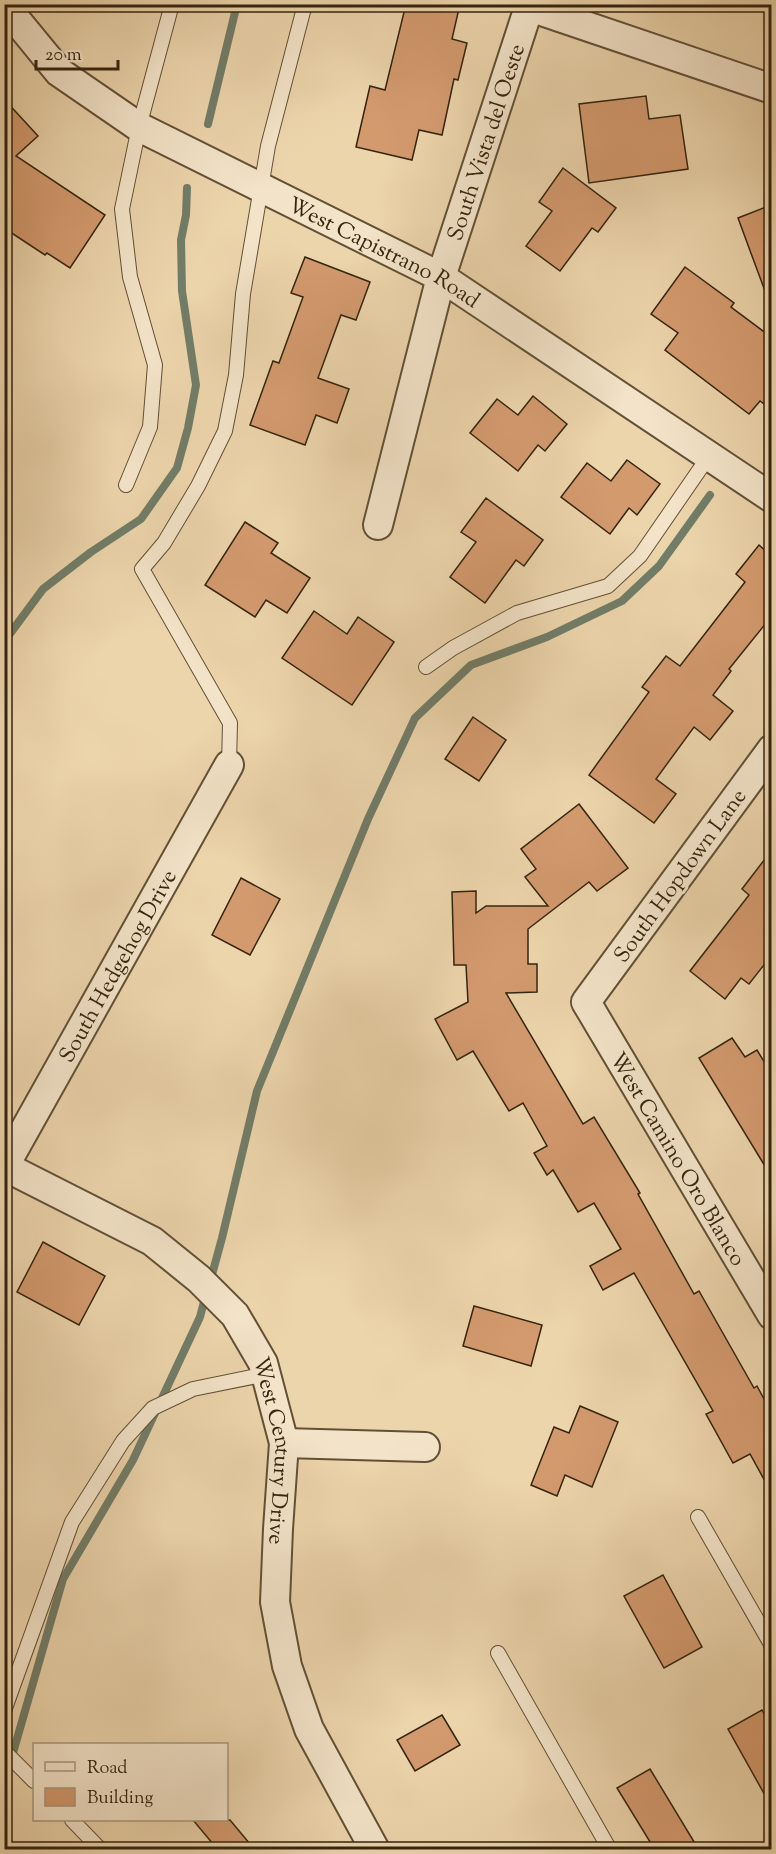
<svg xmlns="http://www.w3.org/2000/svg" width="776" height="1854" font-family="'Sorts Mill Goudy',serif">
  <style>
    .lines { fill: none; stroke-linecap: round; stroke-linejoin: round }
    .stream { stroke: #717d68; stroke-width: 8 }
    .building { fill: #d39a6e; stroke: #34240f; stroke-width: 1.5 }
    .lane-casing { stroke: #625036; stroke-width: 16 }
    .street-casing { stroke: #625036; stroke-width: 32 }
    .lane { stroke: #f3e3c8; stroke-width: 14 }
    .street { stroke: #f3e3c8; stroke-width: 28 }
    .labels { text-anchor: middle; stroke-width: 6; stroke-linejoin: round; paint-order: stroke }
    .street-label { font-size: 22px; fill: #34240f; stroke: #f3e3c8 }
  </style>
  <rect width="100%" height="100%" fill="#ecd4ab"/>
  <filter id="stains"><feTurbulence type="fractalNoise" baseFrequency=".00333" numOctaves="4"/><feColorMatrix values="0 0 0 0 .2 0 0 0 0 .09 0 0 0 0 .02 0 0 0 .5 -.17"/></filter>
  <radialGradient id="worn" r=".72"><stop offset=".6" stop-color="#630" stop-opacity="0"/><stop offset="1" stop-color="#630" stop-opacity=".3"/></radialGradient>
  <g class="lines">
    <!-- stream -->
    <g class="stream">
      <path d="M208,124L237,4"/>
      <path d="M4,645L9,635L43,589L91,552L141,519L177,468L188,428L196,385L182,291L181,240L186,215L187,188"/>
      <path d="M210,1282L222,1238L257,1091L368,819L415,718L471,665L547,637L622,601L659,566L710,495"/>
      <path d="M4,1784L63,1579L133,1460L200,1317L206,1294"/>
    </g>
  </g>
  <!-- building -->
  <g class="building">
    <path d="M406,4H460L452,39L467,43L458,80L454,79L442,135L419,130L412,160L356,147L370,86L385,90Z"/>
    <path d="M646,96L649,119L680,115L688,169L589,183L579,104Z"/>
    <path d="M4,99L38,136L16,156L105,215L70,268L47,253L45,255L4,228Z"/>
    <path d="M563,168L616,208L598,232L592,228L560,271L526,246L552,211L539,202Z"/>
    <path d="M771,205V302H769L738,218Z"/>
    <path d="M305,257L370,282L356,320L341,315L318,378L349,389L337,423L316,415L305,445L250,425L273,361L279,363L303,297L291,293Z"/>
    <path d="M685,267L734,303L731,307L771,337V409L760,401L749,414L665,350L678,333L651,314Z"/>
    <path d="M533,396L567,424L545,451L538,445L518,471L470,433L497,399L518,415Z"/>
    <path d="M627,460L660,484L637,515L629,508L610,534L561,497L587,463L611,481Z"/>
    <path d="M486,498L543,540L524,566L516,560L485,603L450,577L476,542L461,532Z"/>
    <path d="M245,522L278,543L271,553L310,578L287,613L266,600L255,617L205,585Z"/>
    <path d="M759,545L771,556V617L729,669L731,671L713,695L733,711L710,740L694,727L656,779L676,794L654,823L589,775L649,692L642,687L666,656L680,666L745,582L736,574Z"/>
    <path d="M314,611L347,634L358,617L394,642L352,705L282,658Z"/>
    <path d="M473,717L506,740L479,781L445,759Z"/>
    <path d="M579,804L628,868L597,891L589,882L528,929V964H537V992L506,993L583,1124L594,1117L640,1193L638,1194L694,1294L699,1291L754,1388L757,1386L771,1412V1492L750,1454L733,1463L706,1414L713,1411L634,1273L603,1290L590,1266L621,1249L594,1203L578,1212L553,1170L547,1175L534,1153L547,1146L523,1103L509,1111L473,1051L457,1060L435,1019L468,1002L466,965H454L452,892L476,891V913L486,906H548L525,877L536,869L521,849Z"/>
    <path d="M771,851V956L749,984L741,978L725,999L690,971L749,895L742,889Z"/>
    <path d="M241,878L280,899L250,955L212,935Z"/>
    <path d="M732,1038L745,1057L757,1050L771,1073V1176L699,1058Z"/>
    <path d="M43,1242L105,1276L79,1325L17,1292Z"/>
    <path d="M474,1306L542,1325L531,1366L463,1346Z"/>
    <path d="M580,1406L618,1422L592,1487L565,1475L557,1496L531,1485L554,1427L569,1433Z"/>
    <path d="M663,1575L702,1647L664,1668L624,1596Z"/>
    <path d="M762,1710L771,1726V1806L728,1729Z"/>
    <path d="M442,1715L460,1745L415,1771L397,1740Z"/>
    <path d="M650,1769L699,1850H655L617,1788Z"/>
    <path d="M193,1820H230L255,1850H218Z"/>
  </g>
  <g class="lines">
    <!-- lane casing -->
    <g class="lane-casing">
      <g id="lane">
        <path d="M126,485L150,427L155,365L130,277L122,209L139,127L172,4"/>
        <path d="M426,667L453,648L517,613L608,586L640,556L709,456"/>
        <path d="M229,765L230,723L142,569L164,543L198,486L225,431L236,375L243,294L268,146L305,4"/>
        <path d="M698,1517L772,1646"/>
        <path d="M498,1653L610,1850"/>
        <path d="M4,1711L72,1522L123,1441L153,1408L193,1389L267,1374"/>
        <path d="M4,1751L34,1781"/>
        <path d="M72,1820L101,1850"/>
      </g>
    </g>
    <!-- street casing -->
    <g class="street-casing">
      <g id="street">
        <path id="s1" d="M4,5L59,72L139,127L441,277L772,498"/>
        <path d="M530,7L772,89"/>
        <path id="s2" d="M378,525L441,277L530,4"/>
        <path id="s3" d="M772,749L586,1002L772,1315"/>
        <path id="s4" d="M4,1166L152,1241L199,1279L235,1315L263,1363L284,1443L278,1529L275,1602L287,1666L309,1729L375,1850"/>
        <path id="s5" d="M4,1167L229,765"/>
        <path d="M284,1443L425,1447"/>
      </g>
    </g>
    <!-- lane -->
    <use href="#lane" class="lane"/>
    <!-- street -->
    <use href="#street" class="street"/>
  </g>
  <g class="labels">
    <!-- street labels -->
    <g class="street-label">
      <text dy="8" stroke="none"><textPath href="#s2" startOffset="398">South Vista del Oeste</textPath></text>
      <text dy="8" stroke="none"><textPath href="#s1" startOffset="459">West Capistrano Road</textPath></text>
      <text transform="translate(679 875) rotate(-54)" y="8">South Hopdown Lane</text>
      <text dy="8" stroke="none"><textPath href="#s5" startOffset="231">South Hedgehog Drive</textPath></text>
      <text dy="8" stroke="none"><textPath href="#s3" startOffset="496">West Camino Oro Blanco</textPath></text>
      <text dy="8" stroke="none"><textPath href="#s4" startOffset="422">West Century Drive</textPath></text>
    </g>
  </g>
  <!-- margin -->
  <rect width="776" height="1854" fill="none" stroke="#ecd4ab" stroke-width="24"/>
  <rect x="6" y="6" width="764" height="1842" fill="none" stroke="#34240f" stroke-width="3"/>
  <rect x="12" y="12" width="752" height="1830" fill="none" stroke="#34240f" stroke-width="1.5"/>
  <!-- legend -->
  <rect x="33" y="1743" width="195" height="78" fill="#f3e3c8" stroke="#a7977e" stroke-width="1.5"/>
  <rect x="45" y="1762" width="30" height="9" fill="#f3e3c8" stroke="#a7977e" stroke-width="1.5"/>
  <text x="87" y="1773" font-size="18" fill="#34240f">Road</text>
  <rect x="45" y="1788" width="30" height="18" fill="#d39a6e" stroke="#a7977e" stroke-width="1.5"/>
  <text x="87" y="1803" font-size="18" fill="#34240f">Building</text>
  <!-- scale -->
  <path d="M36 60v9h82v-9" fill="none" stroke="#34240f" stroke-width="3"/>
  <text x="45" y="60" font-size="18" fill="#34240f" stroke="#f3e3c8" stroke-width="4.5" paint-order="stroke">20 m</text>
  <rect width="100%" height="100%" filter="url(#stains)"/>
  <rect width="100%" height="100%" fill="url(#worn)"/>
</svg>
